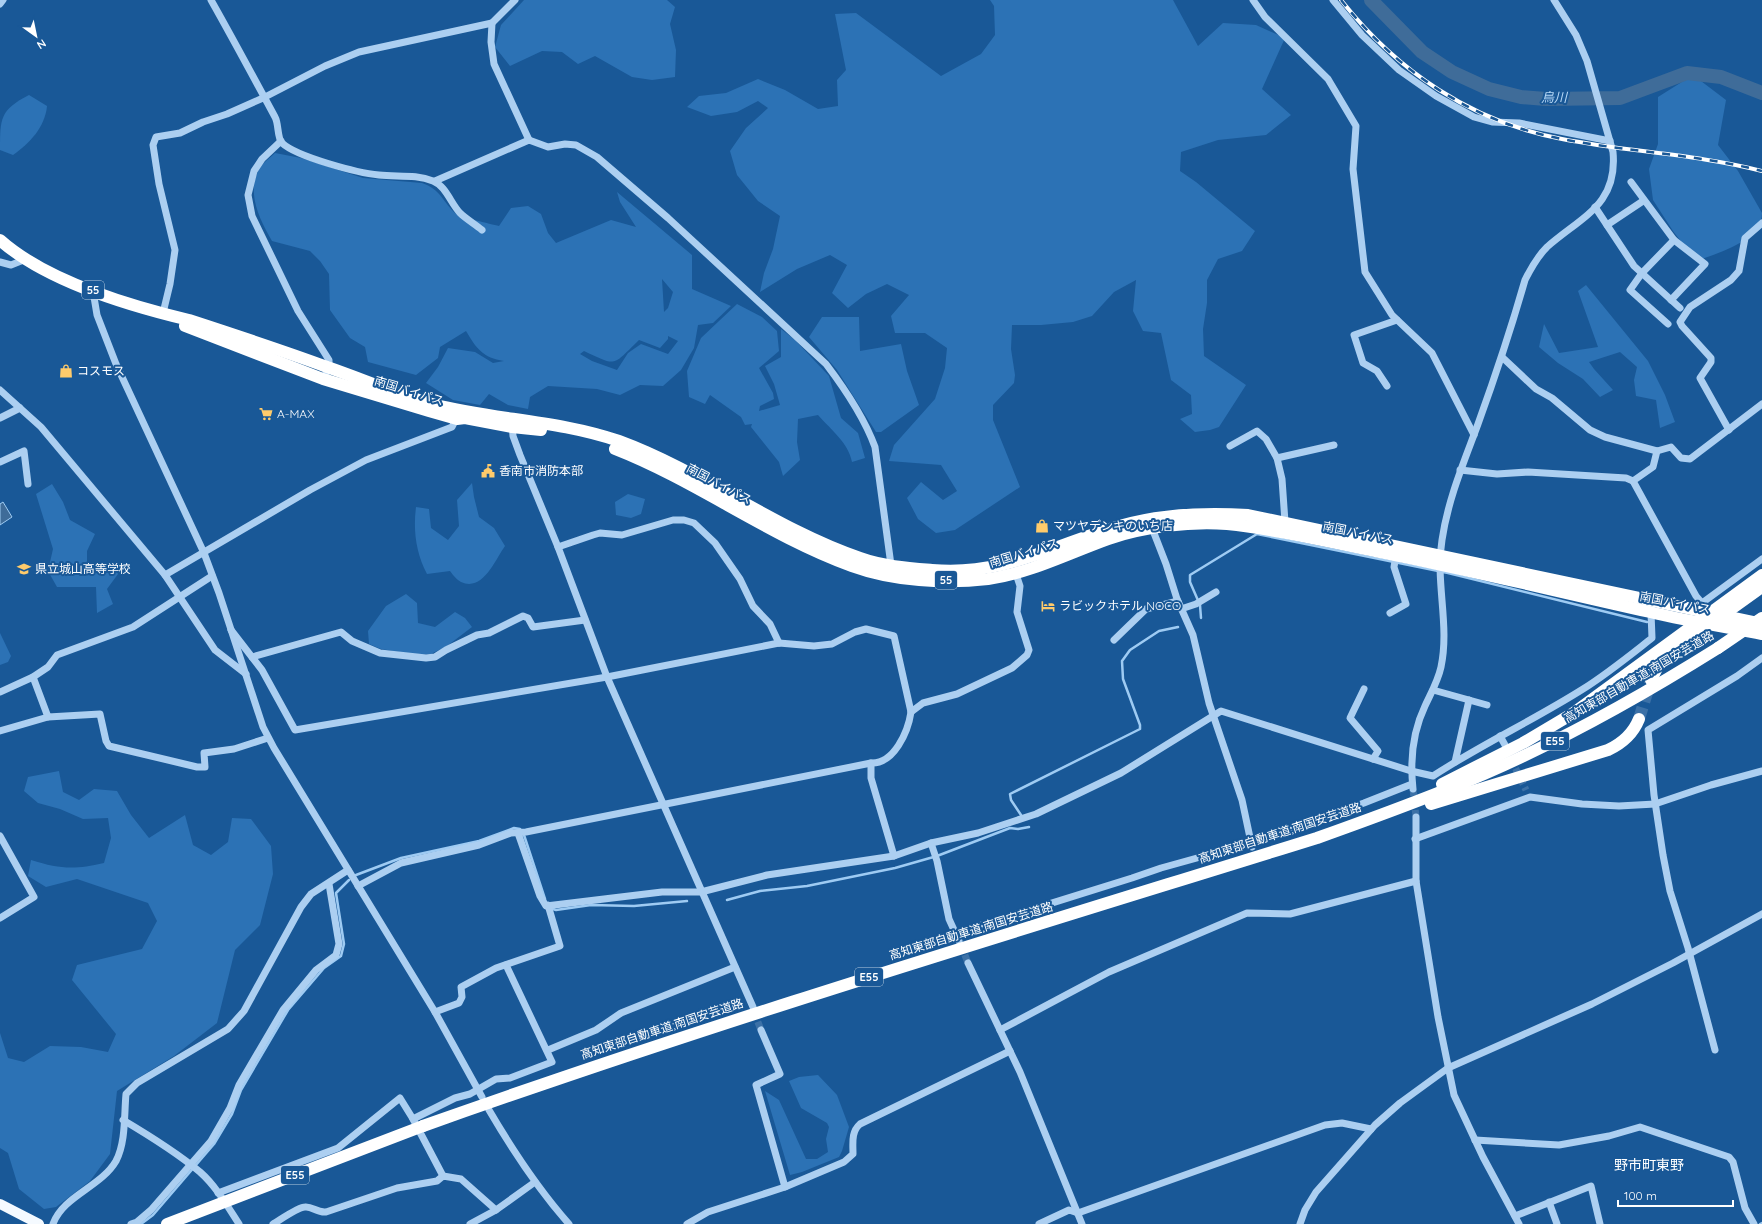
<svg xmlns="http://www.w3.org/2000/svg" width="1762" height="1224" font-family="Quicksand,'Noto Sans JP',sans-serif">
  <style>
    .green { fill: #2c72b5; fill-rule: evenodd }
    .water { fill: #3f6c99; stroke: #9ecbf3 }
    .lines { fill: none; stroke-linecap: round; stroke-linejoin: round }
    .stream { stroke: #9ecbf3; stroke-width: 2.5 }
    .river { stroke: #3f6c99; stroke-width: 14 }
    .minor-tunnel { stroke: #3c71a7; stroke-width: 7; stroke-dasharray: 7 3.5; stroke-linecap: butt }
    .highway-tunnel { stroke: #3c71a7; stroke-width: 12; stroke-dasharray: 12 6; stroke-linecap: butt }
    .minor { stroke: #accff1; stroke-width: 7 }
    .major { stroke: #f5faff; stroke-width: 10 }
    .highway { stroke: #fff; stroke-width: 12 }
    .rail-casing { stroke: #fff; stroke-width: 4 }
    .rail { stroke: #195897; stroke-width: 2.5; stroke-dasharray: 8; stroke-linecap: butt }
    .highway-bridge { stroke: #fff; stroke-width: 12 }
    .labels { text-anchor: middle; stroke-width: 4; stroke-linejoin: round; paint-order: stroke }
    .shield { fill: #195897; stroke: #bacde0; stroke-width: 1 }
    .shield-label { font-size: 11px; font-weight: bold; fill: #fff }
    .poi-label { font-size: 12px; fill: #fff; stroke: #195897; text-anchor: start }
    .street-label { font-size: 12px; fill: #fff; stroke: #195897 }
    .water-label { font-size: 13px; font-style: italic; fill: #b8d9f7; stroke: #195897 }
    .quarter-label { font-size: 14px; fill: #fff; stroke: #195897 }
  </style>
  <rect width="100%" height="100%" fill="#195897"/>
  <!-- green -->
  <g class="green">
    <path d="M524,0H667L675,7L670,24L676,50L675,77L652,80L632,77L595,56L578,64L562,52L542,51L510,66L495,47L501,25Z"/>
    <path d="M990,0H1173L1198,46L1223,23L1256,25L1285,38L1262,89L1291,115L1266,135L1218,140L1181,152L1180,171L1196,182L1255,231L1242,251L1218,259L1207,280V303L1203,329L1204,356L1246,385L1219,427L1210,430L1195,432L1180,419L1192,414L1191,395L1171,380L1161,333L1143,331L1133,311L1136,280L1114,292L1092,316L1073,322L1041,325H1012L1011,349L1015,375L1014,383L993,405V420L1020,487L955,530L936,533L918,519L907,498L921,482L943,500L957,491L941,465L889,461L894,445L935,399L945,368L947,348L925,333H895L891,316L909,295L887,284L866,294L848,308L832,293L847,265L830,255L797,269L760,292L764,273L773,249L780,216L758,201L737,175L730,151L746,128L768,108L758,101L737,112L711,116L687,107L699,96L726,93L758,79L785,90L818,109L838,106L837,80L846,70L835,14L856,13L941,76L981,54L995,35L994,6Z"/>
    <path d="M1693,75L1726,100L1718,145L1738,171L1762,213C1762,241 1718,253 1696,261L1673,231L1653,200L1649,169L1658,144V97Z"/>
    <path d="M29,95L47,106C45,127 30,143 13,155L0,150C0,118 0,110 29,95Z"/>
    <path d="M275,153L301,158L363,178L422,183C440,189 442,200 454,212C458,217 491,224 499,226L511,208L528,206L541,214L548,233L556,243L611,220L636,227L620,202L617,192L692,255V289L731,306L713,323L698,325L694,348L681,370L663,386L640,385L620,395L597,389L548,386L530,397L528,409L508,405L489,394L480,405L453,400L426,383L438,367L448,348L475,352L493,363L504,361C483,358 476,348 466,331L440,347L438,358L416,375L368,362L365,347L350,338L330,310L329,274L320,261L310,251L272,241C260,220 247,195 258,171C261,164 270,158 275,153ZM662,279L673,292L668,308L664,312ZM668,336L678,341L668,354L641,344L628,353L617,370L592,361L580,354L584,351C618,367 612,366 639,340L660,348L668,339Z"/>
    <path d="M1586,285L1648,361L1665,395L1675,422L1660,428L1656,400L1636,396L1634,380L1637,367L1620,352L1589,362L1594,369L1613,390L1600,397L1583,379L1558,363L1539,347L1544,324L1559,353L1598,347L1578,291Z"/>
    <path d="M737,304L762,317L777,331L779,351L759,368L773,393L774,399L760,406L759,411L780,405L774,384L765,366L781,357V329L795,340L829,376L841,418L858,433L865,458L852,462C848,442 831,430 818,415L798,419L797,442L800,460L783,476L779,462L751,427L752,424L745,425L741,417L710,395L705,404L689,397L687,371L701,338Z"/>
    <path d="M822,317H859L860,351L901,344L907,371L919,405L881,432H876L837,370L809,337Z"/>
    <path d="M472,483L474,497L479,517L494,528L505,546C495,560 483,592 461,582C457,580 453,575 450,571L427,574C416,553 413,531 416,507L429,509L431,528L448,540L459,526L457,500Z"/>
    <path d="M52,484L63,502L70,520L95,534L87,551V565L104,569H115L118,574L107,589L113,604L97,613L96,587H57L48,571L53,549L36,494Z"/>
    <path d="M628,494L645,499L641,514L631,518L616,515L615,502Z"/>
    <path d="M406,594L417,603L418,623L435,627L455,612L465,618L472,627L447,646L431,654L418,655L381,649L369,644L368,631L386,606Z"/>
    <path d="M0,633L11,656L8,662L0,665Z"/>
    <path d="M59,771L63,792L79,800L94,789L117,791L131,815L149,838L185,815L193,845L211,855L228,842L232,818L251,819L271,846L273,874L260,925L235,950L217,1023L174,1056L117,1091L110,1154L90,1181L56,1207L44,1209L19,1189L8,1153L0,1148V1033L8,1058L24,1062L50,1046L81,1047L108,1052L116,1034L72,980L77,965L142,949L157,921L148,903L77,879L46,887L28,876L31,860C60,869 74,870 104,863L111,838L108,818L83,819L60,809L38,803L24,791L28,777Z"/>
    <path d="M818,1075L837,1095L849,1127L842,1151L839,1157L802,1172L790,1175L765,1091L779,1100L806,1159H817L828,1152L826,1139L829,1127L827,1123L801,1108L789,1081L799,1077Z"/>
  </g>
  <!-- water -->
  <path class="water" d="M3,502L12,517L0,525V504Z"/>
  <g class="lines">
    <!-- stream -->
    <g class="stream">
      <path d="M1201,618L1200,605L1190,582V575L1257,534L1448,573L1647,622"/>
      <path d="M1021,815L1011,800L1010,794L1140,729V725L1123,679L1122,661L1130,650L1159,631L1178,627"/>
      <path d="M356,875L401,858L479,841L514,828L520,829L524,835L545,899"/>
      <path d="M727,900L760,891L807,886L895,868L937,856L1010,828L1018,829L1029,827"/>
      <path d="M553,909L556,910L591,905L634,906L687,901"/>
      <path d="M141,1224L153,1215L214,1144L232,1114L241,1090L288,1010L324,968L341,956L344,944L336,893L349,880"/>
      <path d="M1760,1224L1762,1223"/>
    </g>
    <!-- river -->
    <path class="river" d="M1371,0L1422,52L1452,72L1489,89L1521,97L1546,99L1620,98L1687,73L1721,77L1762,93"/>
    <!-- minor-tunnel -->
    <g class="minor-tunnel">
      <path d="M1511,759L1526,790"/>
      <path d="M1413,789L1416,817"/>
      <path d="M961,945L968,963"/>
      <path d="M754,1012L761,1030"/>
    </g>
    <!-- highway-tunnel -->
    <path class="highway-tunnel" d="M1639,719L1650,683"/>
    <!-- minor -->
    <g class="minor">
      <path d="M211,0C233,39 254,78 275,117C279,124 277,138 282,143C297,157 358,173 379,175C397,177 416,174 433,181C446,186 451,204 460,213C466,219 475,224 482,230"/>
      <path d="M1253,0L1265,17L1328,79L1356,126L1353,169L1365,272L1392,315L1432,353L1474,435"/>
      <path d="M1333,0L1362,35L1399,70L1436,96L1474,117L1492,122L1519,123L1610,141"/>
      <path d="M0,4L3,0"/>
      <path d="M492,23L491,42L494,64L529,140"/>
      <path d="M281,141L262,159L254,171L248,195L252,216L298,311L329,360V368L323,379"/>
      <path d="M435,181L529,140L548,147L565,144L576,145L597,157L668,218L826,364C845,389 864,417 875,447L891,565"/>
      <path d="M1631,182L1674,240"/>
      <path d="M1595,207L1634,266L1680,308"/>
      <path d="M1607,225L1643,201"/>
      <path d="M0,262L11,265L26,259"/>
      <path d="M93,291L97,315L116,364L204,553L219,593L263,727L274,748L435,1012L482,1097"/>
      <path d="M163,313L170,284L175,250L159,184L153,145L156,137L180,133L203,122L227,114L263,98L325,66L359,52L492,23L515,0"/>
      <path d="M1668,324L1630,290L1642,273L1674,240L1705,264L1671,300"/>
      <path d="M1502,357L1536,389L1552,398L1590,430L1605,437L1657,451L1671,447L1681,458L1690,459L1762,404"/>
      <path d="M1387,386L1377,371L1363,363L1354,335L1397,320"/>
      <path d="M0,390L41,427L165,575L215,650L246,674"/>
      <path d="M0,418L20,408"/>
      <path d="M512,424L513,436L520,455L558,547L607,677L753,1007"/>
      <path d="M1729,430L1700,378L1711,362V358L1682,326L1680,322L1690,307L1731,280L1739,271L1745,238L1762,223"/>
      <path d="M1230,446L1257,431L1266,439L1277,458"/>
      <path d="M1657,451L1653,467L1633,481L1696,596L1702,603"/>
      <path d="M0,462L24,451L28,484"/>
      <path d="M1460,470L1497,474L1528,472L1626,478L1633,481"/>
      <path d="M1285,522L1282,479L1277,458L1334,445"/>
      <path d="M1152,528L1166,564L1177,599L1193,635L1209,703L1242,800L1252,847"/>
      <path d="M558,547L593,535L600,533L622,535L673,520H684L694,523L715,543L740,579L753,606L770,624L779,643"/>
      <path d="M165,575L310,490L366,460L452,427L457,417"/>
      <path d="M1704,607L1702,603L1762,559"/>
      <path d="M1181,609L1196,604L1216,592"/>
      <path d="M1390,613L1406,604L1394,567L1396,555"/>
      <path d="M231,630L262,670L295,730L607,677L779,643L814,646L832,644L855,632L866,629L894,636L911,712C908,732 894,764 871,763L526,832L511,833L479,845L401,863L358,886"/>
      <path d="M1114,640L1146,609L1178,601"/>
      <path d="M252,657L341,632L352,641L380,653L426,658L435,657L446,650L477,635L489,633L523,616L528,618L533,627L585,620"/>
      <path d="M33,677L48,717L100,714L106,741L109,746L197,767H205L204,753L234,749L268,738"/>
      <path d="M1364,689L1350,718L1378,751L1373,759"/>
      <path d="M1433,690L1487,705"/>
      <path d="M0,692L33,677L48,667L57,655L133,627L212,576"/>
      <path d="M911,712L923,703L957,694L1012,668L1027,655L1029,650L1017,612L1020,586L1015,571"/>
      <path d="M0,731L48,717"/>
      <path d="M1500,736L1505,745"/>
      <path d="M1455,762L1469,700"/>
      <path d="M871,763V778L894,856"/>
      <path d="M1413,789C1410,761 1413,731 1425,706C1431,693 1438,681 1441,667C1450,625 1435,582 1442,540C1448,499 1464,462 1478,424C1495,377 1511,329 1525,280C1531,268 1537,257 1547,247C1581,217 1618,205 1613,152L1587,61L1576,35L1554,0"/>
      <path d="M1416,817V881L1438,1017L1454,1095L1483,1157L1519,1224"/>
      <path d="M518,833L540,896L546,906L662,892H701L767,875L894,856L931,843L978,833L1036,814L1121,773L1221,711L1411,771L1433,776C1482,744 1534,720 1583,689C1607,674 1629,656 1652,638L1651,613"/>
      <path d="M0,836L34,897L0,918"/>
      <path d="M1415,839L1530,797L1582,804L1619,806L1655,804L1711,785L1762,771"/>
      <path d="M931,843L937,861L949,919L959,941"/>
      <path d="M956,933L1132,878L1161,868L1251,843L1364,803L1412,784"/>
      <path d="M968,963L1020,1072L1082,1224"/>
      <path d="M435,1012L459,1003L462,997L461,987L496,968L560,946L548,905"/>
      <path d="M761,1030L780,1074L756,1085L785,1187"/>
      <path d="M1000,1030L1109,972L1247,913L1290,914L1416,881"/>
      <path d="M548,1050L596,1030L621,1013L735,967"/>
      <path d="M1715,1050L1688,948L1670,891L1663,855L1654,795L1648,730L1737,676L1762,658"/>
      <path d="M489,1110C513,1151 538,1189 569,1224"/>
      <path d="M413,1119L455,1098L470,1094L496,1079L510,1078L552,1062L506,965"/>
      <path d="M123,1120C150,1136 176,1152 200,1172C216,1186 228,1207 239,1224"/>
      <path d="M1475,1140L1559,1145L1609,1136L1640,1127L1729,1157L1733,1162L1745,1208L1754,1224"/>
      <path d="M218,1193L338,1148L400,1098L413,1119L443,1176"/>
      <path d="M1549,1202L1557,1224"/>
      <path d="M1515,1216L1591,1186L1600,1224"/>
      <path d="M53,1224C63,1196 101,1187 116,1161C126,1142 124,1115 126,1094L137,1083L228,1029L244,1011L301,907L311,894L348,870"/>
      <path d="M131,1224L137,1222L151,1210L211,1141L230,1108L239,1085L283,1010L316,970L336,955L339,944L329,884"/>
      <path d="M273,1224C280,1220 298,1207 305,1207C312,1206 317,1213 326,1212L397,1188L437,1181L443,1176L461,1179L496,1210"/>
      <path d="M470,1224L496,1210L535,1182"/>
      <path d="M687,1224L708,1212L785,1187L844,1162L853,1154C853,1143 851,1132 860,1124L1010,1051"/>
      <path d="M1039,1224L1069,1210L1078,1213L1325,1125L1342,1123L1371,1129"/>
      <path d="M1300,1224L1305,1210L1316,1192L1375,1125L1400,1103L1448,1068L1592,1004L1673,963L1762,914"/>
    </g>
    <!-- major -->
    <path class="major" d="M0,1204L39,1224"/>
    <!-- highway -->
    <g class="highway">
      <path d="M0,240C46,281 130,306 189,320C235,335 281,350 327,367C362,379 396,394 432,404C494,420 558,420 619,441C703,472 775,529 860,558C882,566 908,568 932,570C1001,576 1047,548 1110,529C1155,514 1201,512 1248,515L1762,624"/>
      <path d="M185,326L323,379L429,411L457,419L465,418L512,427L541,430"/>
      <path d="M615,449C697,481 769,536 852,566C893,581 945,584 988,579C1030,573 1069,553 1108,539C1143,527 1190,521 1227,524C1278,529 1329,542 1380,552C1471,570 1560,592 1650,612C1687,621 1725,627 1762,634"/>
      <path d="M1651,680L1658,666L1671,652L1762,587"/>
      <path d="M1442,784L1523,743L1572,714L1762,575"/>
      <path d="M1431,804L1608,750C1623,743 1633,734 1639,719"/>
      <path d="M423,1126C718,1021 1018,931 1317,838C1373,818 1429,798 1484,774C1565,739 1643,695 1718,648"/>
    </g>
    <!-- rail casing -->
    <g class="rail-casing">
      <path id="rail" d="M1341,0C1397,71 1472,122 1562,139C1628,152 1696,154 1762,171"/>
    </g>
    <!-- rail -->
    <use href="#rail" class="rail"/>
    <!-- highway-bridge -->
    <g class="highway-bridge">
      <path d="M1718,648L1762,618"/>
      <path d="M167,1224L423,1126"/>
    </g>
  </g>
  <!-- icons -->
  <defs>
    <g id="shop-bare" transform="scale(1.08)"><path d="M-5-2.5h2.3a2.7 3.5 0 0 1 5.4 0H5L5.5 6h-11ZM-1.5-2.5h3a1.5 2.3 0 0 0-3 0Z" fill="#ffcb6b" stroke="#195897" stroke-width="2.5" paint-order="stroke"/></g>
    <g id="supermarket-bare" transform="scale(1.08)"><path d="M-6-5.5h2.5l.6 2H6L4.5 2H-2.5L-4.4-4H-6ZM-1.5 3.2a1.3 1.3 0 1 0 .1 0ZM3 3.2a1.3 1.3 0 1 0 .1 0Z" fill="#ffcb6b" stroke="#195897" stroke-width="2.5" paint-order="stroke"/></g>
    <g id="civic-bare" transform="scale(1.08)"><path d="M-.6-6.5H3V-4.5H.6V-3L4-1V1h2V6H-6V1h2V-1L-.6-3ZM-1.2 2.5V6h2.4V2.5Z" fill="#ffcb6b" stroke="#195897" stroke-width="2.5" paint-order="stroke"/></g>
    <g id="school-bare" transform="scale(1.08)"><path d="M0-5L7-2L0 1L-7-2ZM-4 1L0 2.5L4 1V4Q0 6-4 4Z" fill="#ffcb6b" stroke="#195897" stroke-width="2.5" paint-order="stroke"/></g>
    <g id="hotel-bare" transform="scale(1.08)"><path d="M-6-4.5h1.5V1H6V5H4.5V3h-9V5H-6ZM-4 0a1.8 1.8 0 1 1 3.6 0ZM.5 0V-2.5h3Q6-2.5 6 0Z" fill="#ffcb6b" stroke="#195897" stroke-width="2.5" paint-order="stroke"/></g>
  </defs>
  <g fill-rule="evenodd">
    <use href="#shop-bare" x="66" y="371"/>
    <use href="#supermarket-bare" x="266" y="414"/>
    <use href="#civic-bare" x="488" y="471"/>
    <use href="#shop-bare" x="1042" y="526"/>
    <use href="#school-bare" x="24" y="569"/>
    <use href="#hotel-bare" x="1048" y="606"/>
  </g>
  <g class="labels">
    <!-- shield labels -->
    <g class="shield">
      <rect x="82" y="281" width="22" height="18" rx="3"/>
      <rect x="935" y="571" width="22" height="18" rx="3"/>
      <rect x="1541" y="732" width="28" height="18" rx="3"/>
      <rect x="855" y="968" width="28" height="18" rx="3"/>
      <rect x="281" y="1166" width="28" height="18" rx="3"/>
    </g>
    <g class="shield-label">
      <text x="93" y="294">55</text>
      <text x="946" y="584">55</text>
      <text x="1555" y="745">E55</text>
      <text x="869" y="981">E55</text>
      <text x="295" y="1179">E55</text>
    </g>
    <!-- poi labels -->
    <g class="poi-label">
      <text x="77" y="375">コスモス</text>
      <text x="277" y="418">A-MAX</text>
      <text x="499" y="475">香南市消防本部</text>
      <text x="1053" y="530">マツヤデンキのいち店</text>
      <text x="35" y="573">県立城山高等学校</text>
      <text x="1059" y="610">ラビックホテル NOCO</text>
    </g>
    <!-- street labels -->
    <g class="street-label">
      <text transform="translate(409 391) rotate(17)" y="4">南国バイパス</text>
      <text transform="translate(719 484) rotate(28)" y="4">南国バイパス</text>
      <text transform="translate(1358 533) rotate(11)" y="4">南国バイパス</text>
      <text transform="translate(1024 553) rotate(-17)" y="4">南国バイパス</text>
      <text transform="translate(1675 603) rotate(11)" y="4">南国バイパス</text>
      <text transform="translate(1639 677) rotate(-30)" y="4">高知東部自動車道;南国安芸道路</text>
      <text transform="translate(1280 833) rotate(-18)" y="4">高知東部自動車道;南国安芸道路</text>
      <text transform="translate(971 931) rotate(-17)" y="4">高知東部自動車道;南国安芸道路</text>
      <text transform="translate(662 1029) rotate(-18)" y="4">高知東部自動車道;南国安芸道路</text>
    </g>
    <!-- water labels -->
    <g class="water-label">
      <text x="1554" y="102">烏川</text>
    </g>
    <!-- quarter labels -->
    <g class="quarter-label">
      <text x="1649" y="1170">野市町東野</text>
    </g>
  </g>
  <!-- north arrow -->
  <g transform="translate(36 36) rotate(147)" stroke="#195897" stroke-width="3" paint-order="stroke">
  <path d="M0-3L7 15L0 10L-7 15Z" fill="#ffffff"/>
  <text y="-6" font-size="11" font-weight="bold" text-anchor="middle" fill="#ffffff">N</text>
  </g>
  <!-- scale -->
  <path d="M1618 1200v6h115v-6" fill="none" stroke="#ffffff" stroke-width="2"/>
  <text x="1624" y="1200" font-size="12" fill="#ffffff" stroke="#195897" stroke-width="3" paint-order="stroke">100 m</text>
</svg>
